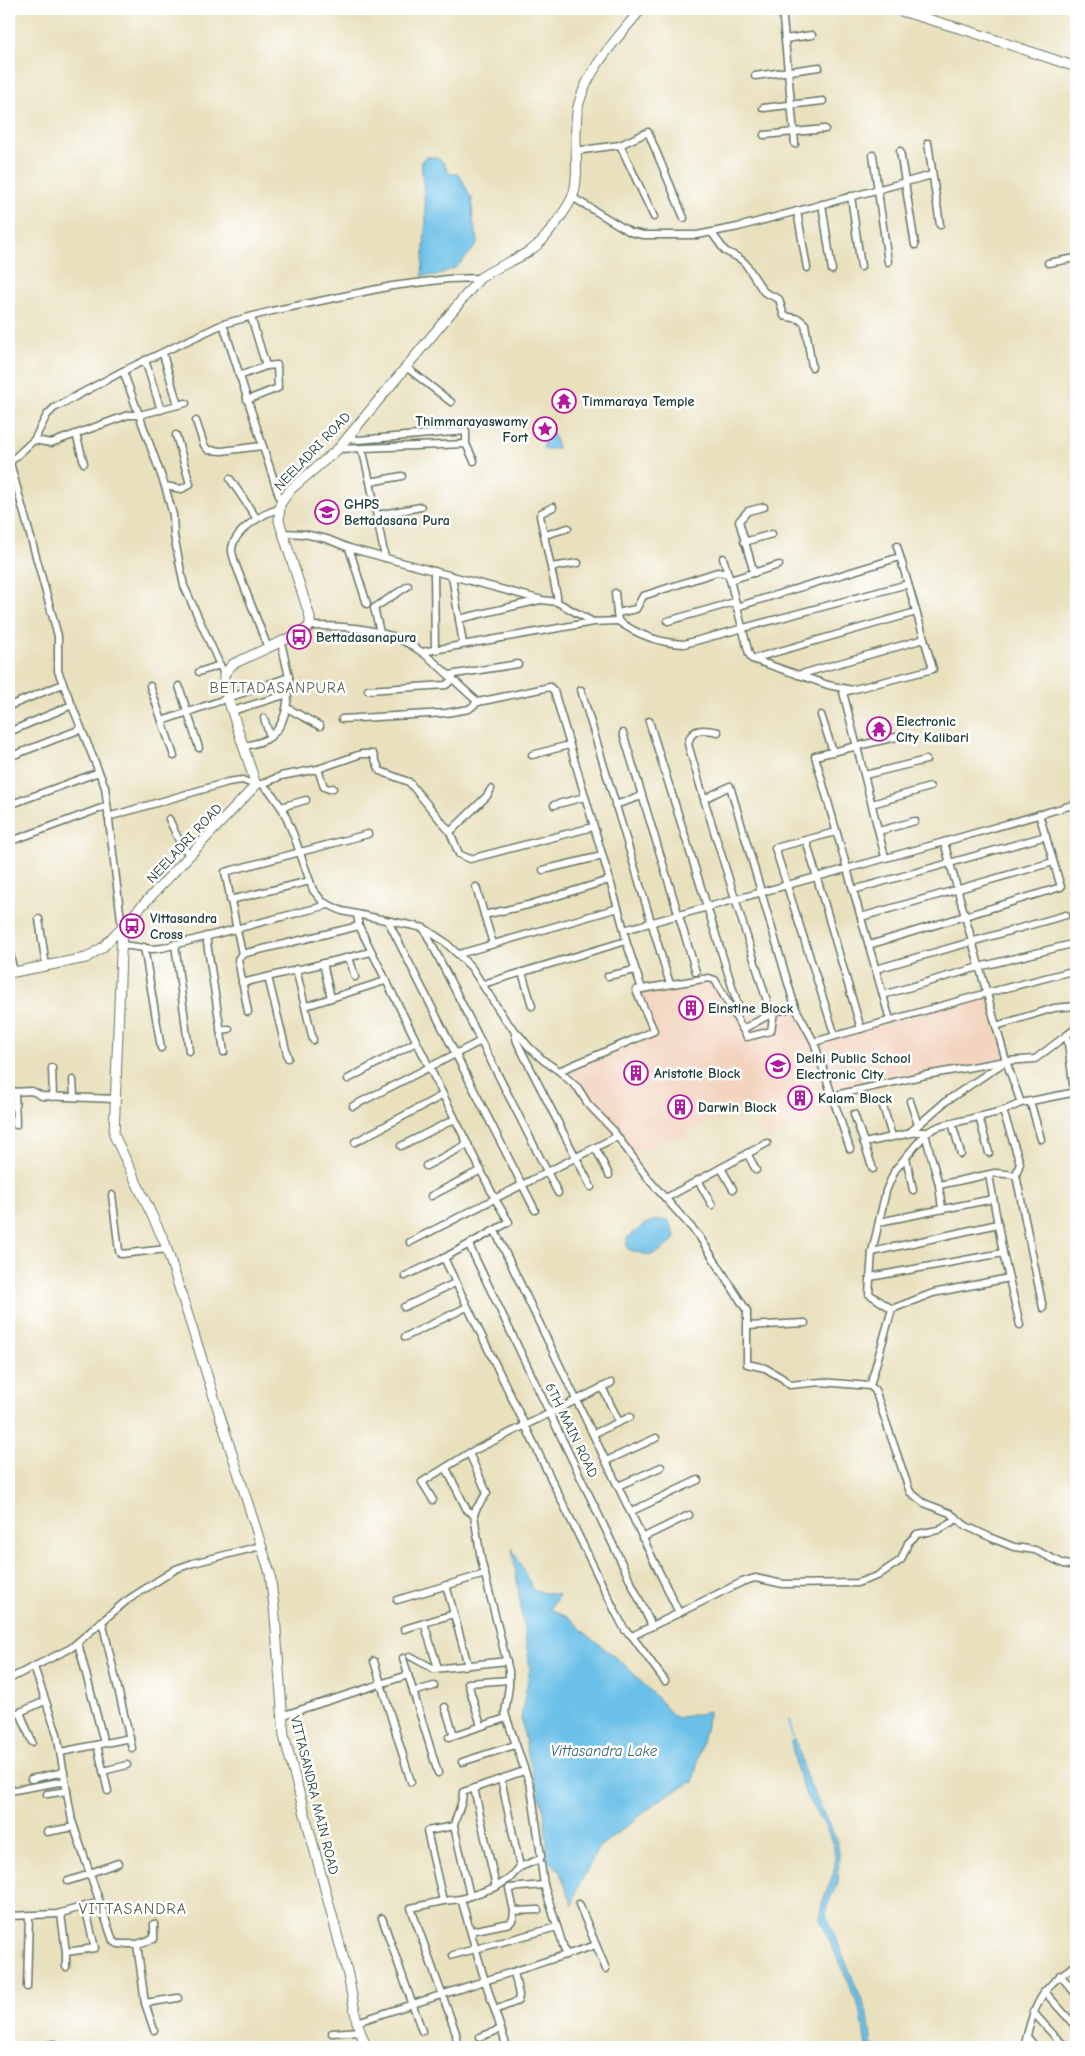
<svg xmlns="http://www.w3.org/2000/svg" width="1085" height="2056" font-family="'Comic Neue',sans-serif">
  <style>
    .built { fill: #f3d4bf }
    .water { fill: #6bc0e8; stroke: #457e8e }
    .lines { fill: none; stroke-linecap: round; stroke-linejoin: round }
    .stream { stroke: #6bc0e8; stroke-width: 2 }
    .street-casing { stroke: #667664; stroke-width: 9 }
    .secondary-casing { stroke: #667664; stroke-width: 11 }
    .street { stroke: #fff; stroke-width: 6 }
    .secondary { stroke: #fff; stroke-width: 9 }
    .labels { text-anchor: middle; stroke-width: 5; stroke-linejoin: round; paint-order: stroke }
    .poi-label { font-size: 14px; font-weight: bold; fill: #1f3d34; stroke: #fff; text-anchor: start }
    .street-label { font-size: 14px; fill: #1f3d34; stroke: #fff }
    .neighbourhood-label { font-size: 15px; letter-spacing: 1px; fill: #5c624e; stroke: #fff }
    .water-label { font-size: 15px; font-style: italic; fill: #36646a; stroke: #fff }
    .quarter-label { font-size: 16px; letter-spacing: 1px; fill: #5c624e; stroke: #fff }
  </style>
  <rect width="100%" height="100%" fill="#fff"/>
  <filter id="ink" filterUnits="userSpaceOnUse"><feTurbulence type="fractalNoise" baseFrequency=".02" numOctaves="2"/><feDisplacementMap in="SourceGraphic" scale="10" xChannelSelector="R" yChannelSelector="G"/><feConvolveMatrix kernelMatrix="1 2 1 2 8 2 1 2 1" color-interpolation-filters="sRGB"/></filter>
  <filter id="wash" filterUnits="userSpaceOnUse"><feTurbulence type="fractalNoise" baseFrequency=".0096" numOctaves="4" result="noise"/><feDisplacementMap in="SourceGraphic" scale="20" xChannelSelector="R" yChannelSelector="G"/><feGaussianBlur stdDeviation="1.12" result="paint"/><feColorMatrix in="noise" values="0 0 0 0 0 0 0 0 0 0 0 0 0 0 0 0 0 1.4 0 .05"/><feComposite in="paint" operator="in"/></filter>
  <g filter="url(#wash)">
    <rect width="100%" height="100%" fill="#e9e0bd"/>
    <!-- built -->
    <path class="built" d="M710,980L735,1022L795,1007L814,1042L987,993L1006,1061L833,1097L839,1114L764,1140L759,1102L631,1155L559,1071L656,1036L636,990Z"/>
    <!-- water -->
    <g class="water">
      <path d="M426,157H435L443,162L450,174H459L472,200L473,221L478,240L476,246L457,267L437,275L422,276L426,218L421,161Z"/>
      <path d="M553,432L558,448L544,450L543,435Z"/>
      <path d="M656,1220H668L676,1238C656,1255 654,1259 628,1249L626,1244L628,1241L626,1239L645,1224Z"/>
      <path d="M512,1548L534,1591L559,1595L550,1609L571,1619L585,1633L626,1666L676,1718L709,1712L693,1782L667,1795L599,1847L576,1891L573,1906L559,1870L544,1858L547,1846L544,1811L528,1756L521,1718L530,1668Z"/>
      <path d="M796,1740L807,1779L837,1841L839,1852L838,1883L829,1900L826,1915L868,2015L872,2047H866L861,2012L820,1919C820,1891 840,1879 834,1848C831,1830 812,1810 805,1793C798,1777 794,1758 791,1741Z"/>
    </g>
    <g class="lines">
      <!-- stream -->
      <path class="stream" d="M789,1719L794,1741"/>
    </g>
  </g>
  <g filter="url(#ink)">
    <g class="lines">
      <!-- street casing -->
      <g class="street-casing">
        <g id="street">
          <path d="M782,9L795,144"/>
          <path d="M785,39L812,35"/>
          <path d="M755,76L819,67"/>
          <path d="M763,108L823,101"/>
          <path d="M764,135L825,129"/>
          <path d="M928,143L940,225"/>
          <path d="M620,145L654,217"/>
          <path d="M575,151L620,145L648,132L684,218"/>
          <path d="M900,151L915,245"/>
          <path d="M873,155L888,262"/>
          <path d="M851,196L861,267"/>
          <path d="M572,197L630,232L643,235H697L738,227L932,175"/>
          <path d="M822,204L832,270"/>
          <path d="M797,211L807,268"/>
          <path d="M712,233L725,251L739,258L745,263L764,292L779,299L784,316L799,319L805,324L812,367"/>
          <path d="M1048,263L1076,258"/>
          <path d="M251,317L266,366"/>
          <path d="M223,324L281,502"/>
          <path d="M163,354L178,405"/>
          <path d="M145,360L161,410"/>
          <path d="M406,367L451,402"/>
          <path d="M123,371L165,486L173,515L174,536L184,586L224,674"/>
          <path d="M239,376L266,366L277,365L278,388L247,400"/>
          <path d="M196,421L204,445L208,450L222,451L262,446"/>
          <path d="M76,434L84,463"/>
          <path d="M348,437L358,440L466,431V444L474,461"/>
          <path d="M34,440L51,443L128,415H139L186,403"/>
          <path d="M338,449L466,444"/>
          <path d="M361,449L364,456L370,482L385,558"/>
          <path d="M9,459L58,636V671L105,787L122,928"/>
          <path d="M9,463L34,440L47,415L54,408L123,371L223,324L272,311L392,286L448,279L480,278"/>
          <path d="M230,479L257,519"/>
          <path d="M370,482L402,476"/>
          <path d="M165,486L182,489L190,484L176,435"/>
          <path d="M553,507L541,513L540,516L557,596V602"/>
          <path d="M377,515L421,507"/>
          <path d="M283,533L304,534L327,539L349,548L452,576L542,600L557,602L593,622"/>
          <path d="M545,535L568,528"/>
          <path d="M744,542L772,534"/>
          <path d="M349,548L367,604"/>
          <path d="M723,558L728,574"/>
          <path d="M551,567L578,563"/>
          <path d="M434,571L435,650"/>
          <path d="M754,573L739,521L748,511L764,507"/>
          <path d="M452,576L463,644"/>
          <path d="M730,580L779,565"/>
          <path d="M615,593L617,613"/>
          <path d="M736,607L900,557"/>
          <path d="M459,619L540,600"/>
          <path d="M618,621C638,635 660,643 684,644L908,584"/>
          <path d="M668,621L735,602"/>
          <path d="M310,626C349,626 390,628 423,653C443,668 459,686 478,702"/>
          <path d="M380,632L374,608L408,586"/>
          <path d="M268,648L235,563C234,558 231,552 232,548C235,530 263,513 279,509"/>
          <path d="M422,652L593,622L618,621L617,613L636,609L643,596L717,572L728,574L730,580L749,654L752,659L828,685L852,690"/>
          <path d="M752,659L916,612"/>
          <path d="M199,672L220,665"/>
          <path d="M449,675L518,664"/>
          <path d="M798,675L924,639"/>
          <path d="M150,686L174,756"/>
          <path d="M179,686L199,748"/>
          <path d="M368,690L446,685L452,680"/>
          <path d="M581,690L669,981"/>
          <path d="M9,706L63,684"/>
          <path d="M287,708L320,726"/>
          <path d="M232,711L288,694"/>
          <path d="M821,715L833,752"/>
          <path d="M264,718L270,737"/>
          <path d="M342,719L446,713L469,709L478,702L550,687L554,691L618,908"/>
          <path d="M162,721L289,677L281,642"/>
          <path d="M649,721L736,999L738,1005L735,1015"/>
          <path d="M9,732L72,705"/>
          <path d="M623,733L696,972"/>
          <path d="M244,747C251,744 260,743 267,739C288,726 288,699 289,677"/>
          <path d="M532,755L569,745"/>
          <path d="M9,757L81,729"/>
          <path d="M318,769L324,787L329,789L333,788"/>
          <path d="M865,775L926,760"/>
          <path d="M262,784L272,794L283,810L294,836L313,890L323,902L342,911L424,928L445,942L471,967L506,1021L519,1035L529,1047L543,1060L559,1071L578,1088L588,1104L612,1129L650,1181L699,1236L747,1311V1364L765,1368L782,1378L790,1385L821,1382L870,1386L875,1390L910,1492L924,1503L950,1513L966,1526L994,1539L1014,1547L1035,1550L1064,1564L1076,1566"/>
          <path d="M704,799L688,744C691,727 704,729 718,732"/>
          <path d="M872,804L930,787"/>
          <path d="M9,805L99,772"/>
          <path d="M554,805L585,797"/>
          <path d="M615,805L642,796"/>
          <path d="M281,807L306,800"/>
          <path d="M108,817L228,782L242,780L256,785L262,784L281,776L318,769L361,754H373L380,771L409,782L450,832L459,854L470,859L593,827"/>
          <path d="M169,819L180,843L190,856"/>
          <path d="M879,831L915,821"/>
          <path d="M450,832L487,796L491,789"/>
          <path d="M17,839L107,806"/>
          <path d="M806,840L861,1029"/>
          <path d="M944,842L1076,804"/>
          <path d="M885,857L843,692L933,669L897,546"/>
          <path d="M543,870L602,856"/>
          <path d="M476,887L493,944"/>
          <path d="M853,890L1046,836"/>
          <path d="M230,900L310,881"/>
          <path d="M357,915L359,926L495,1199L509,1222L444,1258L405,1276"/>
          <path d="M484,915L528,905L609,880"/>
          <path d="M861,917L1053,862"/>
          <path d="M39,919L46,966"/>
          <path d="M388,921L535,1210"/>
          <path d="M359,926L242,954L225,872L368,834"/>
          <path d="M424,929L558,1193"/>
          <path d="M624,930L626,941L642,989"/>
          <path d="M206,936L224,1052"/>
          <path d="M175,944L189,1051"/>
          <path d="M122,945L152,949L162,948L328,905"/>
          <path d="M869,945L1061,887L1039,814"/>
          <path d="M144,947L161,1048"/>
          <path d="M9,950L14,972"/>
          <path d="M242,954L238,959L248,1012"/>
          <path d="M459,954L618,908L624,930L944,842L1006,1061L1021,1103"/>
          <path d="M349,957L355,977"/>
          <path d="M323,963L331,998"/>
          <path d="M296,969L313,1040"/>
          <path d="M876,969L1066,915"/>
          <path d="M522,972L532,1006"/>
          <path d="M608,976L635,970"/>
          <path d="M268,977L288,1058"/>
          <path d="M242,983L371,952"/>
          <path d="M483,984L626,941"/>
          <path d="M883,995L979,967L1076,943"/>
          <path d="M306,1006L385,981"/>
          <path d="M771,1014L704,799L730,786L795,1007"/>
          <path d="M890,1020L815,756L896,737"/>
          <path d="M996,1026L1054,1008L1076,1006"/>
          <path d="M743,1029L773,1013"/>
          <path d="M220,1030L229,1029"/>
          <path d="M514,1030L517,1042L591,1187"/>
          <path d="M835,1036L775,848L836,832"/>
          <path d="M814,1042L850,1149"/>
          <path d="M52,1068L53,1097"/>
          <path d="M559,1071L654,1031L636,990L709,978L715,980L747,1037L771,1031L774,1012L795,1007L814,1042L987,993L1076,970"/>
          <path d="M348,1079L416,1042"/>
          <path d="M73,1080L74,1097"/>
          <path d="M9,1092L32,1091L42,1096L115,1099"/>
          <path d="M15,1092L16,1125"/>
          <path d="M1074,1092L1067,1035L1076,1028"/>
          <path d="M840,1094L926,1075L1006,1061L1035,1059L1067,1035"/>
          <path d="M910,1101L918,1125"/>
          <path d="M1030,1101L1041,1139"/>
          <path d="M882,1103L892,1136"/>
          <path d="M353,1106L481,1041"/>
          <path d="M1003,1111L1020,1163L1016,1175L1043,1308"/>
          <path d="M854,1114L873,1169"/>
          <path d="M979,1117L989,1153"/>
          <path d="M952,1123L961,1154"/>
          <path d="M909,1133L945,1102L1003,1063"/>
          <path d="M925,1134L939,1185L942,1209"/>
          <path d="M355,1142L443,1095"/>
          <path d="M864,1143L916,1132H927"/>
          <path d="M401,1146L455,1119"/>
          <path d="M596,1149L609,1175"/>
          <path d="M747,1153L756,1170"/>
          <path d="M906,1157L913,1190"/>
          <path d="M426,1166L468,1144"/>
          <path d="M721,1168L733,1189"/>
          <path d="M989,1175L1003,1253L1020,1325"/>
          <path d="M698,1180L712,1205"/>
          <path d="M939,1185L995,1173L1016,1175"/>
          <path d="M112,1195L119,1251L121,1254L167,1249"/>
          <path d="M431,1196L481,1170"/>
          <path d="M666,1198L767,1143"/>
          <path d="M879,1222L993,1199"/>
          <path d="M495,1231L679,1613"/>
          <path d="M410,1242L616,1137"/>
          <path d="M469,1245L652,1626"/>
          <path d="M872,1252L998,1224"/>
          <path d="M444,1258L616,1613L625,1630L632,1636L742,1582L755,1578L783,1584L857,1583L877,1576L901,1560L908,1543L917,1534L938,1530L957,1519"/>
          <path d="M870,1277L1003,1253"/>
          <path d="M404,1307L455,1283"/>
          <path d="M892,1309L869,1294L872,1252L886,1191L895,1170L927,1132L940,1126L1003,1111L1021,1103L1076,1092"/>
          <path d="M748,1326L805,1323"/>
          <path d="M405,1337L467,1307"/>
          <path d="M870,1386L892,1309L933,1293L1009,1278"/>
          <path d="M602,1387L619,1422"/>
          <path d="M593,1434L630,1417"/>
          <path d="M606,1461L656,1438"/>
          <path d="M446,1468L467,1510L474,1515"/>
          <path d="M618,1486L661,1467"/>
          <path d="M433,1500L422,1482L469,1453L611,1383"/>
          <path d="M630,1512L698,1480"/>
          <path d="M642,1538L689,1515"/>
          <path d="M446,1585L468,1665"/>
          <path d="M397,1600L485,1574"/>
          <path d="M102,1621L132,1748"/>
          <path d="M424,1623L438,1668"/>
          <path d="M404,1629L454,1614"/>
          <path d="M632,1636L665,1681"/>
          <path d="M78,1643L104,1743"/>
          <path d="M410,1656L434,1669L507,1661"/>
          <path d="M403,1658L438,1773"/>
          <path d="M374,1661L411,1782"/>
          <path d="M34,1667L57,1734L72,1821L113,1941L118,1944H137L145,2003L154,2030"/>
          <path d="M9,1679L71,1648L126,1601L176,1569L193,1563L261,1546"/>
          <path d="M413,1692L434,1686"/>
          <path d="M445,1707L454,1735"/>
          <path d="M20,1712L32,1742"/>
          <path d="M281,1716L408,1675"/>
          <path d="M9,1717L45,1701"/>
          <path d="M481,1726L468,1683L509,1680"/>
          <path d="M449,1737L506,1718"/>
          <path d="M97,1745L108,1791"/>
          <path d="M61,1752L130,1738"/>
          <path d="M462,1762L515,1745"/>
          <path d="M103,1771L127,1765"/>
          <path d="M31,1779L64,1772"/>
          <path d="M501,1779L520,1867"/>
          <path d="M474,1788L496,1887"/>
          <path d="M9,1791L65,1781"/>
          <path d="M47,1794L67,1791"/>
          <path d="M47,1832L74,1827"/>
          <path d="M541,1864L544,1885L566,1955"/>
          <path d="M90,1873L118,1863"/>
          <path d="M68,1881L90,1874"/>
          <path d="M470,1896L454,1826C456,1814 463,1805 463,1792L524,1771"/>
          <path d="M461,1899L485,1981L507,2047"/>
          <path d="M443,1901L427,1831L454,1826"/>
          <path d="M579,1904L606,1969"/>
          <path d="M514,1911L538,1910"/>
          <path d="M61,1914L66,1952V1967"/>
          <path d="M9,1916L57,1914L100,1902"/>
          <path d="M382,1918L422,2031"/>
          <path d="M471,1931L510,1923L513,1919L514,1911L509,1888L544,1885"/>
          <path d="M137,1944L154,1939V1924"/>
          <path d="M66,1952L95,1948L85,1907"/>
          <path d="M453,1955L557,1927"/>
          <path d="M1060,1975L1076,1994"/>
          <path d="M27,1987L29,1916"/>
          <path d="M1044,1991L1076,2027"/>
          <path d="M145,2003L178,1998"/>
          <path d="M495,2010L518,2001L519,1995L514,1972"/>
          <path d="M1033,2012L1059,2041L1068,2047"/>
          <path d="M357,2022L596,1945"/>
          <path d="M332,2033L360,2031"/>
          <path d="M480,2037L501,2029"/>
          <path d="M1027,2037L1036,2047"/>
          <path d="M31,2047L55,2044"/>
          <path d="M457,2047L456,2033L411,1908L443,1901L461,1899L496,1887L509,1879L520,1867L540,1859L541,1856L531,1788L505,1713L509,1686V1671L481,1559L474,1515L476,1509L487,1493L469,1453"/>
          <path d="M1024,2047C1034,2008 1039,1987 1076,1965"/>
        </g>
      </g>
      <!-- secondary casing -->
      <g class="secondary-casing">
        <g id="secondary">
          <path d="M894,9L972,32L1076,67"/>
          <path d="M122,928L114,1135L165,1243L270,1573L275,1616L284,1736L348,1975L357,2022L366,2047"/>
          <path d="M9,973L86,958L103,947L256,785L224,687V674L233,664L302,632L310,626V617L279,521L280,504L291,489L338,449L480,278C501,263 530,257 546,236C555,225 566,210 572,198C582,175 571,130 579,103C589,67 618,38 641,9"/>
        </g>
      </g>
      <!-- street -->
      <use href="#street" class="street"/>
      <!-- secondary -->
      <use href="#secondary" class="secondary"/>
    </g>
  </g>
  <!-- icons -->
  <defs>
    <g id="temple-ring" transform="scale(1.25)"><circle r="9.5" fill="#fff" stroke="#b5179e" stroke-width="1.5"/><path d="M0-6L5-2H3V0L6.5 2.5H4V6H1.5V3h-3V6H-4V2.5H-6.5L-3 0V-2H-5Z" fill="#b5179e"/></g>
    <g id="sight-ring" transform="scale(1.25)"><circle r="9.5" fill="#fff" stroke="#b5179e" stroke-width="1.5"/><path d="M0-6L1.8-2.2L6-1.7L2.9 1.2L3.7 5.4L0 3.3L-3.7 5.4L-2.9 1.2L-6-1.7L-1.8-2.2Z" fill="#b5179e"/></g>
    <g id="school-ring" transform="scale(1.25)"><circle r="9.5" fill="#fff" stroke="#b5179e" stroke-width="1.5"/><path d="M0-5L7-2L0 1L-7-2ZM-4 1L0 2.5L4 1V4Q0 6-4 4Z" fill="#b5179e"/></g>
    <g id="bus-ring" transform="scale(1.25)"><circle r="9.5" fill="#fff" stroke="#b5179e" stroke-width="1.5"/><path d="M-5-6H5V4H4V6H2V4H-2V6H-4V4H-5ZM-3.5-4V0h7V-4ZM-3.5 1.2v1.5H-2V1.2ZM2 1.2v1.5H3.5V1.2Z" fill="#b5179e"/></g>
    <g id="building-ring" transform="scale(1.25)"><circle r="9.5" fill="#fff" stroke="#b5179e" stroke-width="1.5"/><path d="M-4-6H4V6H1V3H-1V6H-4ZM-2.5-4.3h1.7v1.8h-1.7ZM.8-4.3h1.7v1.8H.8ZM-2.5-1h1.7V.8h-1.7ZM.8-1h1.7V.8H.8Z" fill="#b5179e"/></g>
  </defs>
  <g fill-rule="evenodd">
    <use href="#temple-ring" x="564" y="401"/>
    <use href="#sight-ring" x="545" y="429"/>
    <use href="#school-ring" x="327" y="512"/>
    <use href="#bus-ring" x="299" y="637"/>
    <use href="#temple-ring" x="879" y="729"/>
    <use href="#bus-ring" x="132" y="926"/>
    <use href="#building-ring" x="691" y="1008"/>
    <use href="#school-ring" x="778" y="1066"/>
    <use href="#building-ring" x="636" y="1073"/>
    <use href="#building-ring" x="800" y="1098"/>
    <use href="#building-ring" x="680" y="1107"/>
  </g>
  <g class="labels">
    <!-- poi labels -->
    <g class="poi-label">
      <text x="582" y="406">Timmaraya Temple</text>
      <text x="528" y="426" text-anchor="end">Thimmarayaswamy<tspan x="528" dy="16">Fort</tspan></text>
      <text x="344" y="509">GHPS<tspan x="344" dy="16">Bettadasana Pura</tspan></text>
      <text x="316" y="642">Bettadasanapura</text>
      <text x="896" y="726">Electronic<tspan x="896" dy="16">City Kalibari</tspan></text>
      <text x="150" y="923">Vittasandra<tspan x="150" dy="16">Cross</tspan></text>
      <text x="708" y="1013">Einstine Block</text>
      <text x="796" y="1063">Delhi Public School<tspan x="796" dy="16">Electronic City</tspan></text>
      <text x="654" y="1078">Aristotle Block</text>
      <text x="818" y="1103">Kalam Block</text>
      <text x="698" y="1112">Darwin Block</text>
    </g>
    <!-- street labels -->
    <g class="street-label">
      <text transform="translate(312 451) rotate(-46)" y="5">NEELADRI ROAD</text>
      <text transform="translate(184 843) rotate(-47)" y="5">NEELADRI ROAD</text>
      <text transform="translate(572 1430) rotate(64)" y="5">6TH MAIN ROAD</text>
      <text transform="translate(315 1795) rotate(76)" y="5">VITTASANDRA MAIN ROAD</text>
    </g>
    <!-- neighbourhood labels -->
    <g class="neighbourhood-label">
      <text x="278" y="693">BETTADASANPURA</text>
    </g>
    <!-- water labels -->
    <g class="water-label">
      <text x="604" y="1756">Vittasandra Lake</text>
    </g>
    <!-- quarter labels -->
    <g class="quarter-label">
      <text x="133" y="1914">VITTASANDRA</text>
    </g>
  </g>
  <!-- margin -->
  <rect width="1085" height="2056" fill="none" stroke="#fff" stroke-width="30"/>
</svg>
